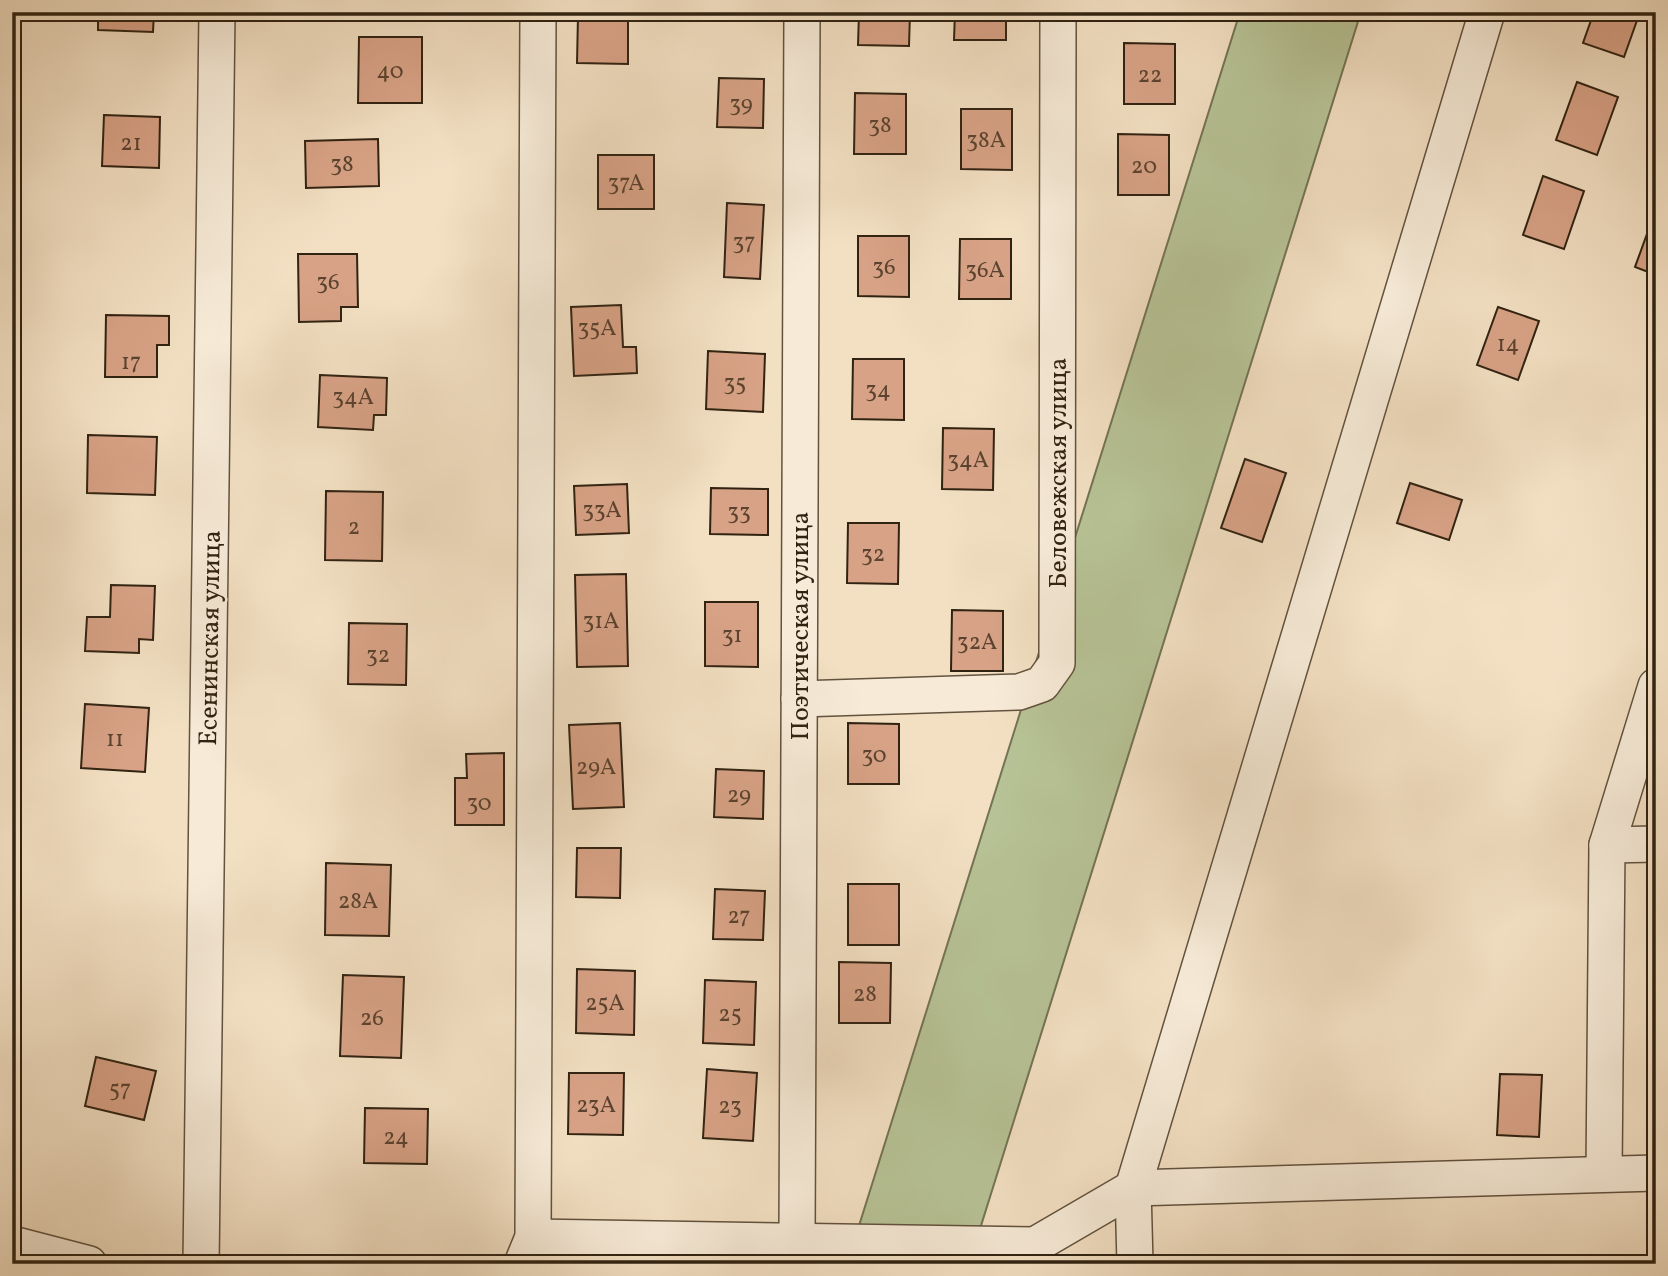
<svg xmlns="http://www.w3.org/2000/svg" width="1668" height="1276" font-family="Vollkorn,serif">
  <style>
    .green { fill: #b7c396; stroke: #747354; stroke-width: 2 }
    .building { fill: #d8a286; stroke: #312312; stroke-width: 2 }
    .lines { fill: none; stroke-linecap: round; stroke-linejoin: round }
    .street-casing { stroke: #62523e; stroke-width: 38 }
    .street { stroke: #f7ebd8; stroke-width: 35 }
    .labels { text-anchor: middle; stroke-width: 5; stroke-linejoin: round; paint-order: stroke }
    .number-label { font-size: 23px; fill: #5b432f }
    .street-label { font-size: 26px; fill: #312312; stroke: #f7ebd8 }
  </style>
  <rect width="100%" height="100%" fill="#f3e0c3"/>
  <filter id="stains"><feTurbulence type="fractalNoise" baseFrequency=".00286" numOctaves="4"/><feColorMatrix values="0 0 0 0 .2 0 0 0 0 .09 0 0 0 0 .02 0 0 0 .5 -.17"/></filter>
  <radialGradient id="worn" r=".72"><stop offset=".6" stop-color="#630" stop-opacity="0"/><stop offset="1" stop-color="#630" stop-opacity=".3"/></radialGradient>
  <!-- green -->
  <path class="green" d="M1240,12H1361L969,1264H847Z"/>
  <!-- building -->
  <g class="building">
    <path d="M98,12H154L153,32L98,30Z"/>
    <path d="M859,12H910L909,46L858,45Z"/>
    <path d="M955,12H1006V40H954Z"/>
    <path d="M1594,12H1640L1624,57L1583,43Z"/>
    <path d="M578,16L628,17V64L577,63Z"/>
    <path d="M359,37H422V103H358Z"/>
    <path d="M1124,43L1175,44V104H1124Z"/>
    <path d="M719,78L764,79L763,128L717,127Z"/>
    <path d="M1577,82L1618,97L1597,155L1556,140Z"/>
    <path d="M855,93L906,94V154H854Z"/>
    <path d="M961,109H1012V170L961,169Z"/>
    <path d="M104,115L160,117L159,168L102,166Z"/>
    <path d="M1118,134L1169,135V195H1118Z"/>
    <path d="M378,139L379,186L306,188L305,141Z"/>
    <rect x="598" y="155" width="56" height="54"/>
    <path d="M1543,176L1584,191L1564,249L1523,235Z"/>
    <path d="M727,203L764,205L760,279L724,277Z"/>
    <path d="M1656,209V275L1635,267Z"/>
    <path d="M858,236H909V297L858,296Z"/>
    <path d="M960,239H1011V299H959Z"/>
    <path d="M298,254H357L358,307H341V321L299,322Z"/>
    <path d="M621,305L623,347H636L637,373L574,376L571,307Z"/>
    <path d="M1498,307L1539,321L1518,380L1477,365Z"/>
    <path d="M106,315L169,316V345H157V377H105Z"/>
    <path d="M708,351L765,354L763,412L706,409Z"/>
    <path d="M853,359H904V420L852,419Z"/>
    <path d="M320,375L387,378L386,415H374L373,430L318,427Z"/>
    <path d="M943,428L994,429L993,490L942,489Z"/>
    <path d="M88,435L157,437L155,495L87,493Z"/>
    <path d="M1245,459L1286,473L1262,542L1221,528Z"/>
    <path d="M1410,483L1462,500L1449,540L1397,523Z"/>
    <path d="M627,484L629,533L576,535L574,486Z"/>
    <path d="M711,488L768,489V535L710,534Z"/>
    <path d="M326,491L383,492L382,561L325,560Z"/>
    <path d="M848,523H899L898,584L847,583Z"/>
    <path d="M626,574L628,666L577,667L575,575Z"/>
    <path d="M111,585L155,586L153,640L139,639V653L85,651L87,617H110Z"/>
    <path d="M705,602H758V667L705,666Z"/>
    <path d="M952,610L1003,611V671H951Z"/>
    <path d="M349,623L407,624L406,685L348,684Z"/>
    <path d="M85,704L149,708L145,772L81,768Z"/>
    <path d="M620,723L624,807L573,809L569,725Z"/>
    <path d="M848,723L899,724V784H848Z"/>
    <path d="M504,753V825H455V778H467L466,754Z"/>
    <path d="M716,769L764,771L763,819L714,817Z"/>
    <path d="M577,848H621L620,898L576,897Z"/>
    <path d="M326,863L391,865L389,936L325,935Z"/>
    <rect x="848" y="884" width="51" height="61"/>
    <path d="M715,889L765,891L763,940L713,939Z"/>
    <path d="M839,962L891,963L890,1023H839Z"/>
    <path d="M577,969L635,971L634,1035L576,1033Z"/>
    <path d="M343,975L404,977L401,1058L340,1056Z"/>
    <path d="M705,980L756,982L754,1045L703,1043Z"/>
    <path d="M96,1057L156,1071L144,1120L85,1106Z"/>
    <path d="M707,1069L757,1073L753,1141L703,1138Z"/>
    <path d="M569,1073H624L623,1135L568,1134Z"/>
    <path d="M1500,1074L1542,1075L1539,1137L1497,1135Z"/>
    <path d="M365,1108L428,1109L427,1164L364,1163Z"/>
  </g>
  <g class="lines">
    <!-- street casing -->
    <g class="street-casing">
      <g id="street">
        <path d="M799,699L1019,692L1042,684L1057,663L1058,12"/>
        <path d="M1607,845L1656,844"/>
        <path d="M1604,1173L1607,845L1656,686"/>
        <path d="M533,1237L1035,1245L1133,1188L1656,1173"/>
        <path d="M797,1240L802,12"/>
        <path d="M12,1244L89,1264"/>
        <path d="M201,1264L217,12"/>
        <path d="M522,1264L533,1237L538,12"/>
        <path d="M1135,1264L1133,1188L1487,12"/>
      </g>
    </g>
    <!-- street -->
    <use href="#street" class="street"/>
  </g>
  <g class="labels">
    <!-- number labels -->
    <g class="number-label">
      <text x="390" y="78">40</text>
      <text x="1150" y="82">22</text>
      <text x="741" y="111">39</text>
      <text x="880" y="132">38</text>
      <text x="986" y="147">38А</text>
      <text x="131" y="150">21</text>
      <text x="342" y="171">38</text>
      <text x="1144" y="173">20</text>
      <text x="626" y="190">37А</text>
      <text x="744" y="249">37</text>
      <text x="884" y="274">36</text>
      <text x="985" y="277">36А</text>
      <text x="328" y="289">36</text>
      <text x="597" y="335">35А</text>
      <text x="1508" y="351">14</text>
      <text x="131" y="369">17</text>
      <text x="735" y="390">35</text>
      <text x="878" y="397">34</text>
      <text x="353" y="404">34А</text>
      <text x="968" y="467">34А</text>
      <text x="602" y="517">33А</text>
      <text x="739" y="519">33</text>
      <text x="354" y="534">2</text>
      <text x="873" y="561">32</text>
      <text x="601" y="628">31А</text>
      <text x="732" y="642">31</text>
      <text x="977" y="649">32А</text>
      <text x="378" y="662">32</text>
      <text x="115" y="746">11</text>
      <text x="874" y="762">30</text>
      <text x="596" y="774">29А</text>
      <text x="739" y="802">29</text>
      <text x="479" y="810">30</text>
      <text x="358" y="908">28А</text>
      <text x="739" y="923">27</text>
      <text x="865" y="1001">28</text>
      <text x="605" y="1010">25А</text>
      <text x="730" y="1021">25</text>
      <text x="372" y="1025">26</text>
      <text x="120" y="1096">57</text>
      <text x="596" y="1112">23А</text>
      <text x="730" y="1113">23</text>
      <text x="396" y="1144">24</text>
    </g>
    <!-- street labels -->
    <g class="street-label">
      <text transform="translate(1057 473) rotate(-90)" y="9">Беловежская улица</text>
      <text transform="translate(799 626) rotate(-90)" y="9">Поэтическая улица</text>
      <text transform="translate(209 638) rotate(-89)" y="9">Есенинская улица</text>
    </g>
  </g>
  <!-- margin -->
  <rect width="1668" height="1276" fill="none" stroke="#f3e0c3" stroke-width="42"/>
  <rect x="14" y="14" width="1640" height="1248" fill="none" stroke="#312312" stroke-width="3.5"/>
  <rect x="21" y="21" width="1626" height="1234" fill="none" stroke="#312312" stroke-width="2"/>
  <rect width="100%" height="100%" filter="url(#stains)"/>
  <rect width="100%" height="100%" fill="url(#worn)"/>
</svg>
